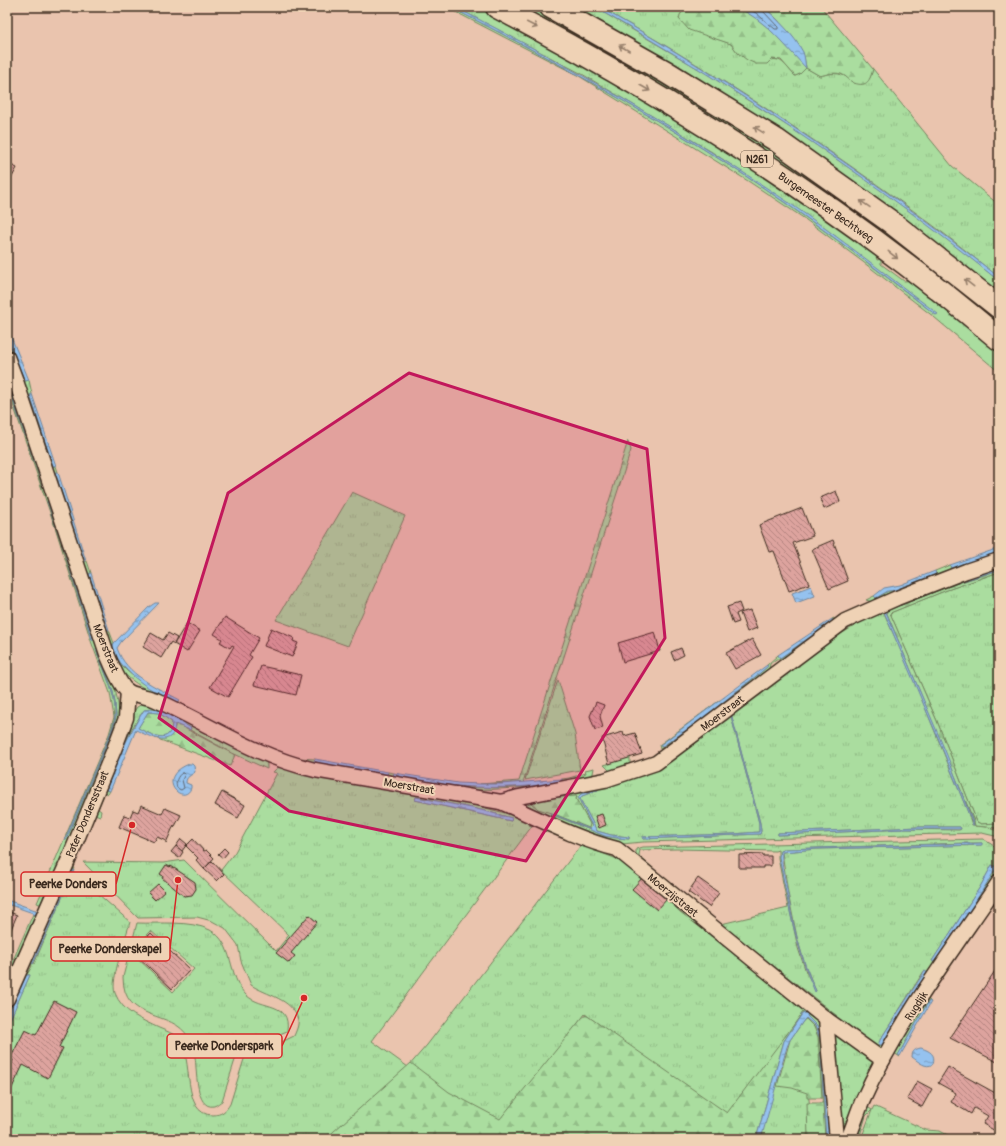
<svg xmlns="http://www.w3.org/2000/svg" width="1006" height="1146" font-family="Pangolin,sans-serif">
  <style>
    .grass { fill: url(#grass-tufts); stroke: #72845e; fill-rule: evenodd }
    .forest { fill: url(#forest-firs); stroke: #72845e }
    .water { fill: url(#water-ripples); stroke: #71859b; fill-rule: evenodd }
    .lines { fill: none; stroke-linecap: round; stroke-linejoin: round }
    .shore { stroke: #5f6772; stroke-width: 1 }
    .building { fill: url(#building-back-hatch); stroke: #3b2a1e }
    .street-casing { stroke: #3b2a1e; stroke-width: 17 }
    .primary-casing { stroke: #3b2a1e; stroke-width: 25 }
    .street { stroke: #efd2b5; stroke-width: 14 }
    .primary { stroke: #efd2b5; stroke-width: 22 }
    .oneway { stroke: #957e6a }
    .marked { fill: #c2185b; fill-opacity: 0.2; stroke: #c2185b; stroke-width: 3; stroke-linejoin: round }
    .labels { text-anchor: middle; stroke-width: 4; stroke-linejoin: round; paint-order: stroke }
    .shield { fill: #efd2b5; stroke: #715c4b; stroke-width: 1 }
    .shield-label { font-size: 10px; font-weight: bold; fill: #3b2a1e }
    .street-label { font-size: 11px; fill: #3b2a1e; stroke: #efd2b5 }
    .leader { fill: none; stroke: #d62828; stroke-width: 1.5 }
    .callout-dot { fill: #d62828; stroke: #efd2b5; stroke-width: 1.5 }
    .callout { fill: #efd2b5; stroke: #d62828; stroke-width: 1.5 }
    .callout-label { font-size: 12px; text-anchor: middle; font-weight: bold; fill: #3b2a1e }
  </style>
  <defs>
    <pattern id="grass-tufts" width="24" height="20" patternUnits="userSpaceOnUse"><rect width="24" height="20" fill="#aadd9f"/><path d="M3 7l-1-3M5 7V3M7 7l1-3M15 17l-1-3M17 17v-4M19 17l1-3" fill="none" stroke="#93be88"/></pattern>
    <pattern id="forest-firs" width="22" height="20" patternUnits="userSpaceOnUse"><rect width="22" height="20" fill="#aadd9f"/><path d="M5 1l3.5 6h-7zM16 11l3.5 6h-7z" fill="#93be88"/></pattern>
    <pattern id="water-ripples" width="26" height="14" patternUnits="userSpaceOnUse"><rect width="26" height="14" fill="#95c2ef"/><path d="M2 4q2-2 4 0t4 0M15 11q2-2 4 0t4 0" fill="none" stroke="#7b9ec1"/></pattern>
    <pattern id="building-back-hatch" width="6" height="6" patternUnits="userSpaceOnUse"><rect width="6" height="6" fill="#dda39e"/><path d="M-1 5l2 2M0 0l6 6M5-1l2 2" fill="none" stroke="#b48580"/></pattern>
  </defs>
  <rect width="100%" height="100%" fill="#eac4ae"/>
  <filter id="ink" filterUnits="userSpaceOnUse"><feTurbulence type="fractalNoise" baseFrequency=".025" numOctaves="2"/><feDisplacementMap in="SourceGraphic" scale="8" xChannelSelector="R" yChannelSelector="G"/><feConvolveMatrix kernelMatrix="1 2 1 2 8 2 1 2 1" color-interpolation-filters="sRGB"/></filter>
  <g filter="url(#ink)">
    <!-- grass -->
    <g class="grass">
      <path d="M446,7H450C549,57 645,111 738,171C807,216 871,265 936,315L937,314L824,228L712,152L582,74L455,7H482L540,37L653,101L880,255L876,256L877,260L881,259V264L904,281L915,280L999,348V372L934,317L863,262L802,217L748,181L579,76Z"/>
      <path d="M513,7H535L586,35L817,179L999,316V330Z"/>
      <path d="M568,7H594L709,75L806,138L881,190L951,242L999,281V296Z"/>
      <path d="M599,7H686L680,15L715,38L731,44L738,53L747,59L756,64C781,56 779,58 795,76L800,74L806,68L820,76C834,72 843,72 854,83L870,78L873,69L952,166L999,205V278C952,238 902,202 852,167C770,109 686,56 599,7Z"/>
      <path d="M7,338L24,379L25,381L29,380L32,394L30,396L53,466H56L58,472L56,473L84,562L87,561L91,573L89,574L107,630H109L114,643L112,646C114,654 119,662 124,668C132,677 169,702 180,702L177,705C155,694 132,685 116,665L7,346Z"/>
      <path d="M7,367L113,683C118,698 120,711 118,726L42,905L37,903L109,734L114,717L110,693L91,641L56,530L7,387V383L42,487L44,486L7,380ZM47,501L57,526L93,640H92ZM97,649L113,692L115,703L116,716L112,731L69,833L65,839L110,734C112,728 114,722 115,716C117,695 103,669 96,650Z"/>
      <path d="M352,492L405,516L348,646L276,620Z"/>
      <path d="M999,552V557L872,602L866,600L874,596L876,598L888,591L900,590L936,575L935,571L950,565L951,569Z"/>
      <path d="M999,564V568L958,580L892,606L893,608L953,584L999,570L952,585L886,612L974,821L975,826L999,828V829L992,828L991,829L999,831V837L982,833L643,842L622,844L618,847L540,815L526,804V800L527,796L558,793L585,789L639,770L658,760L693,736L805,652L848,624L863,615L934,586ZM885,612L957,780L974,825H972L967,810L913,678L884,613ZM867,617L868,618L822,645L742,706L741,705L819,646L842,630ZM731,714L760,823L761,831L760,834L643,839V837L733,834L759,832V823L731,716L646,772L645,771ZM598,789V790L582,796L580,799L597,831L611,835L629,837V839L617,838L605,836L551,814L590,829L592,827L591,824L578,797L581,794ZM576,796V799L590,824L589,827L552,813L538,809L532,803V799ZM920,827H960L961,829L959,830L904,829L778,835V833Z"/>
      <path d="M999,572V823L981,824L977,822L937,721L890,613L947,590Z"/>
      <path d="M834,618V622L782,659H776L770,664L769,669L705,719L660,749L659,745L720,700L660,745L662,747L694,725L760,673L768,666L767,665L778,655L780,658L833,621L832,619Z"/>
      <path d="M558,680L575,734L580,770L525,780Z"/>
      <path d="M147,701L264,759L267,764V769L230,752L190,730L191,728L158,710L153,709L144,710L131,730L106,790L110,791L108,794L105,792L98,809L101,811L100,816L92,813L131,716L137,707Z"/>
      <path d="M630,757V765L611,772L604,765Z"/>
      <path d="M299,758L315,759L314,760L387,775L388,772L394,773L393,776C418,780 442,785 466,787C495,789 526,787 555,784L562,782V779L569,778L586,773L585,770L594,768L592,779L549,786L465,791L332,769Z"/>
      <path d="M285,766L313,773L458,801L509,814L557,829L608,850L630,863L669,896L808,1006C818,1015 822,1025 825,1039L833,1139H829L822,1035L816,1025L807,1016V1018L815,1026L820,1039L826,1139H825L818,1037L814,1027L806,1019L808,1013L805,1009L728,1120L585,1014L498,1130L408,1067L326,1139H7V1023H8L30,975H25L7,1016V1012L22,977L25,974L28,973L32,966L29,961L69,867L75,868L74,870L70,869L31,962L34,964L73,872L130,922C126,937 110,980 115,993C122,1012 142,1020 159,1028C166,1031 173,1033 178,1038C195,1057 180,1115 213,1115C221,1115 226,1111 230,1104L245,1056L249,1052L265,1050L294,1036C296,1031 299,1025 298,1020C293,999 266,995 251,985L241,961L238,945L225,928L212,921L197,917L138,918L83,862L163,863L184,860L276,951L289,935L221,870L235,852L277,773L273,772L277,768ZM416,797L477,809L512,818L511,821L415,800ZM536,823L608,851L621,859H617L581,845L427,1045L408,1067L372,1041L532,826L529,825L535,826ZM644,877L668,898L666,900L641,879ZM678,904L807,1007L804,1009L679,911L675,907Z"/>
      <path d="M983,839L999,849V873L936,965L882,1048L879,1049H873L688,900L689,898C700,913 721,925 735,937C769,964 802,991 837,1016L721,924L788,908L778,858V850L775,851L676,849L640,850L639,855L640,857L679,890L677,893L636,858V849L643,847ZM966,843H982L981,845L817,849L782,852L788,893L797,937L805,965L816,991L806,972L798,948L786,893L779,857L780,851L785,849ZM992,865L994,872L951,939L932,961L980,887ZM924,971L927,973L896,1023L880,1040Z"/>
      <path d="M35,910L39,912L15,967H10L33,914L36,915L37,911Z"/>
      <path d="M137,923C159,924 190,920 210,930C235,943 227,976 246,995C262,1010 291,1001 287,1031L263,1041L248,1043L243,1046L235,1060L222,1101C220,1102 217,1105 214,1106C195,1110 197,1068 195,1057C194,1050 191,1043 188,1037C173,1009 123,1024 123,977ZM151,931L194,969L173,992L131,952Z"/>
      <path d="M927,998L931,1002L929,1001L898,1055L900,1057L894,1053Z"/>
      <path d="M833,1027L877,1062L843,1139Z"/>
      <path d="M777,1079L808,1092L814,1139H759Z"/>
      <path d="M874,1106L926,1130L940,1131L955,1139H861L872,1110L866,1116L859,1139H854L865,1109L869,1108L872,1110Z"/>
    </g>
    <!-- forest -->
    <g class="forest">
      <path d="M686,7H736L754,16L767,27L781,39L806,67L803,53L778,20L764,7H821L873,69C870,79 868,88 854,83C849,81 847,76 841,74C834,72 827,74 820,76L806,68L800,74L795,76L781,60L772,59L767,64H756L747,60L738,53L731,44L689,30L679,19L680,15Z"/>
      <path d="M628,441L631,450L523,783L480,784L519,781L603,520Z"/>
      <path d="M999,570V572L947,590L890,613L937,721L977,822L981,824L999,823V828L975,826L974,821L886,611L952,585Z"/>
      <path d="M148,712L159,713L172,722C172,746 151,735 138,728Z"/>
      <path d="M175,723L235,755L230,766L155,738L166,739L175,727Z"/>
      <path d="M577,796L576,799L590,824L589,828L552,813L538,809L531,803L532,799Z"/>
      <path d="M805,1010L808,1013L802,1014L784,1041L756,1139H325L411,1063L449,1092L500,1119L582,1018L586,1015L727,1113Z"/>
      <path d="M806,1019L814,1027L818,1037L822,1098H807V1093L792,1088L777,1086L790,1040L804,1020Z"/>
      <path d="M807,1103H823L825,1139H808Z"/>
    </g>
    <!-- water -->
    <g class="water">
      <path d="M450,7H455C570,66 681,130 788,202C839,237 888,276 938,314L936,315C872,265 807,216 738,171C645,111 549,57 450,7Z"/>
      <path d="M594,7H599C738,86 869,175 995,274L999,278V281C872,178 736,88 594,7Z"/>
      <path d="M736,7H764C778,20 794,35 803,52C805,57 805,63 806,68C783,44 767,21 736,7Z"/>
      <path d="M7,327L29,380L25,381L24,379L7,338Z"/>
      <path d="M7,380L44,487H43L7,383Z"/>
      <path d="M32,394L56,466H53L30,395Z"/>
      <path d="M55,472H58L86,561L84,562Z"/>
      <path d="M47,501H48L57,526L94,640H92L61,541Z"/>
      <path d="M999,548V552L951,569L950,565Z"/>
      <path d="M999,568V570L953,584L893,608L892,606L958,580Z"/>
      <path d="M935,571L936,575L900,590L888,591L876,598L874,596L884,588L900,585Z"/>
      <path d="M91,573L109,630H107L89,574Z"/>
      <path d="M811,586L815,596L796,603L792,593Z"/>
      <path d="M155,603H159L121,642L117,648C126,675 156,687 180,700L178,702C153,694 123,673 112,649L114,643L149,607Z"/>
      <path d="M884,612H886L947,755L974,825H973L938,738Z"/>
      <path d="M832,619L833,621L780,658L778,655Z"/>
      <path d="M96,649H97L113,692L115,703L116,716L112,731L66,840L65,839L110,734C112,728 115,722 115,716C117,695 103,669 96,649Z"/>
      <path d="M767,665L768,666L760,673L694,725L661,747L660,745Z"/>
      <path d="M153,709L162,711L191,728L190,730L175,724C174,749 150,737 136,730L110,791L106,790C116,762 128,735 144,710ZM148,712L159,713L172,722C172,746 151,735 138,728Z"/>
      <path d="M731,713L760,823L761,831L760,834L643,839L642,837L733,834L759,832V823L731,716L666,759Z"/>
      <path d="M315,759L388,772L387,775L322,764L314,761Z"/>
      <path d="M189,764H192L194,766L195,772C191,776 186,776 186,783L191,785V788C184,807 153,778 189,764Z"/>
      <path d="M394,773L458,783L480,784H501L562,779V782C528,788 483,789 448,785C430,783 411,779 393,776Z"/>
      <path d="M598,789V790L582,796L580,799L597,831L611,835L629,837V839L617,838L605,836L550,813L590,829L592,827L591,824L578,797L581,794Z"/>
      <path d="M416,797L477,809L512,818L511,821L415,800Z"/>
      <path d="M920,827H960L961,829H904L778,835V833Z"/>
      <path d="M982,843V845L817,849L782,852C781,862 784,873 786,883C792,921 800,957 816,991L815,992C796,949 788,903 779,857L780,851L785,849Z"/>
      <path d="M992,865L997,867L974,904L935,963L932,961L980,887Z"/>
      <path d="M70,869L74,870L33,964L30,962Z"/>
      <path d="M7,900L38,911L36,915L33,914V913L7,904Z"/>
      <path d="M925,971L928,973L883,1045H878L880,1040Z"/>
      <path d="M25,975H30L8,1024L7,1016Z"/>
      <path d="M929,1001L931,1002L900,1056L898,1055Z"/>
      <path d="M805,1013H808L807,1016L816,1025L822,1035L829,1139H826L820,1039L815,1026L806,1018L804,1020L790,1040L787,1047L761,1139H756L784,1041L802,1014Z"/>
      <path d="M921,1048C930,1051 936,1054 933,1064C926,1069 919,1062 912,1057C912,1051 915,1049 921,1048Z"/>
    </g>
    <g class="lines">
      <!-- shore -->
      <g class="shore">
        <path d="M745,7L756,13L775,29H778V27L763,11L762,7"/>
        <path d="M182,773L185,774L182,780L184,788L181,790L177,788C175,782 177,776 182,773Z"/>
      </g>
    </g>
    <!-- building -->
    <g class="building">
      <path d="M7,163L17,168L7,186Z"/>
      <path d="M836,491L840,502L824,509L820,498Z"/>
      <path d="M802,508L813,536L793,543L809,584L789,591L774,551L769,552L759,525Z"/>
      <path d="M833,540L848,581L829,589L812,549Z"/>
      <path d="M739,603L742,611L736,614L739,622L733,624L727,607Z"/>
      <path d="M750,610L757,628L747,632L740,613Z"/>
      <path d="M225,617L259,638L249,655L252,657L228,697L210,687L234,646L232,645L230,648L220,642L222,639L214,634Z"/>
      <path d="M187,623L200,631L187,652L174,644Z"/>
      <path d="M271,628L294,638L293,641L298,643L292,657L264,646Z"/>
      <path d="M655,632L660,651L623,662L618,643Z"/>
      <path d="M151,633L163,640L168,633L177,638L174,644L171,642L161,658L143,647Z"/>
      <path d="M752,639L761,655L735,669L726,653Z"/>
      <path d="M681,648L684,655L674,660L671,652Z"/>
      <path d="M261,666L301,675L296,695L254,685Z"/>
      <path d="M596,702L604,705L600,716L603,728L595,730L590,716Z"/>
      <path d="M623,732L624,736L635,733L642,754L609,764L602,738Z"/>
      <path d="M222,792L245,805L238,818L215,805Z"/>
      <path d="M141,805L162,814L165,808L181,815L174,828V825L166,843V841L157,837L154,842L119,827L124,815L130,817L133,810L138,812Z"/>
      <path d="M602,814L606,825L599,828L595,816Z"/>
      <path d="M181,839L187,844L182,851L176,846Z"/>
      <path d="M193,839L204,851L206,850L214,858L204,869L196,860L198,858L186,846Z"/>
      <path d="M176,846L183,852L179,858L171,852Z"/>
      <path d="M224,848L228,852L223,858L218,854Z"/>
      <path d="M763,854V856H771V866H763V868H739V855Z"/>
      <path d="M212,861L224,874L217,881L204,869Z"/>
      <path d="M166,865L170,867L171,866L195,882L196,889L192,895L184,896L162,878L163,876L160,874Z"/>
      <path d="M643,877L668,898L657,910L632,889Z"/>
      <path d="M698,878L719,893L709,907L688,892Z"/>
      <path d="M158,884L165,891L155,900L148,893Z"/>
      <path d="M7,911L17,915L7,939Z"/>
      <path d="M309,915L317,922L291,953L295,956L289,963L276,953Z"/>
      <path d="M151,933L190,970L172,989L133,952Z"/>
      <path d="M999,965V1063L950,1038Z"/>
      <path d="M54,1001L76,1012L59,1047L63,1048L48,1078L23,1065L11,1090L7,1088V1068H10L13,1060L10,1059L25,1030L36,1035Z"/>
      <path d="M948,1067L999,1095V1133L983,1124L988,1116L974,1108L971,1114L951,1102L956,1093L938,1083Z"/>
      <path d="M917,1081L932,1089L922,1107L907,1099Z"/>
    </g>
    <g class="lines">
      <!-- street casing -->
      <g class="street-casing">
        <g id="street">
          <path d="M7,357L16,381L107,654C111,663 119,684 127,691C133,695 149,697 156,700C209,724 257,757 315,770L501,802L519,797L605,780L656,763L845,621L897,598L966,571L999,560"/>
          <path d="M501,802C539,819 577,839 617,849L826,1019L883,1060"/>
          <path d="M7,999L68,861L115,747L126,718L128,691"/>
          <path d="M826,1019L837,1139"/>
          <path d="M848,1139C853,1127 857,1114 862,1102C897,1023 951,953 999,882"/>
        </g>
      </g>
      <!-- primary casing -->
      <g class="primary-casing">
        <g id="primary">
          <path d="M497,7C675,100 846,209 999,339"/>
          <path d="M551,7L666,72L776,140L891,222L999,307"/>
        </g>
      </g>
      <!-- street -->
      <use href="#street" class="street"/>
      <!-- primary -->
      <use href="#primary" class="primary"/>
    </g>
    <!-- one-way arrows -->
    <defs><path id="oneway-shaft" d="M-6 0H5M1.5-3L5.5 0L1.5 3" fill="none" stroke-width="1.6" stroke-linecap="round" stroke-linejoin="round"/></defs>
    <g class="oneway">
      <use href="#oneway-shaft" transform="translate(532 25) rotate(27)"/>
      <use href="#oneway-shaft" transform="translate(624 48) rotate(-150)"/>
      <use href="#oneway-shaft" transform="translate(645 88) rotate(30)"/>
      <use href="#oneway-shaft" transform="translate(759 130) rotate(-148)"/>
      <use href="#oneway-shaft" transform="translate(865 204) rotate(-145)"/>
      <use href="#oneway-shaft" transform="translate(893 255) rotate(38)"/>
      <use href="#oneway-shaft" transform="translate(969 283) rotate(-142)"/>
    </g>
  </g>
  <!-- marked area -->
  <path class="marked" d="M409,373L647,449L665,638L526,861L289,811L159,718L228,493Z"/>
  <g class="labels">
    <!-- shield labels -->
    <rect class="shield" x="741" y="151" width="32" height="16" rx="3"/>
    <g class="shield-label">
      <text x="757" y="163">N261</text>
    </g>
    <!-- street labels -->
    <g class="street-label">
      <text transform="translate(826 207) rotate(35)" y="4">Burgemeester Bechtweg</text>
      <text transform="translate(106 648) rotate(68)" y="4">Moerstraat</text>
      <text transform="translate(722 713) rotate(-37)" y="4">Moerstraat</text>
      <text transform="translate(409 786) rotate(10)" y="4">Moerstraat</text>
      <text transform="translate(87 814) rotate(-67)" y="4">Pater Dondersstraat</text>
      <text transform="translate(673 895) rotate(39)" y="4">Moerzijstraat</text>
      <text transform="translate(916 1006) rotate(-58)" y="4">Rugdijk</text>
    </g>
  </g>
  <!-- callouts -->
  <path class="leader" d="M132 825L116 884M178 880L170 949M304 998L282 1046"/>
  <g class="callout-dot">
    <circle cx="132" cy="825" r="4"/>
    <circle cx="178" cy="880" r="4"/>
    <circle cx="304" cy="998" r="4"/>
  </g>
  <g class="callout">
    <rect x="21" y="872" width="95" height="24" rx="4"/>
    <rect x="51" y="937" width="119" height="24" rx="4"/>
    <rect x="167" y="1034" width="115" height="24" rx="4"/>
  </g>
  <g class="callout-label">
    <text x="68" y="888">Peerke Donders</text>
    <text x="110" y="953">Peerke Donderskapel</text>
    <text x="224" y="1050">Peerke Donderspark</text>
  </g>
  <!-- margin -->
  <rect width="1006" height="1146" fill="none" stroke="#efd2b5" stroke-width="24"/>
  <rect x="12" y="12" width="982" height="1122" fill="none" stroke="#3b2a1e" stroke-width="1.5" filter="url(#ink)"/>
</svg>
